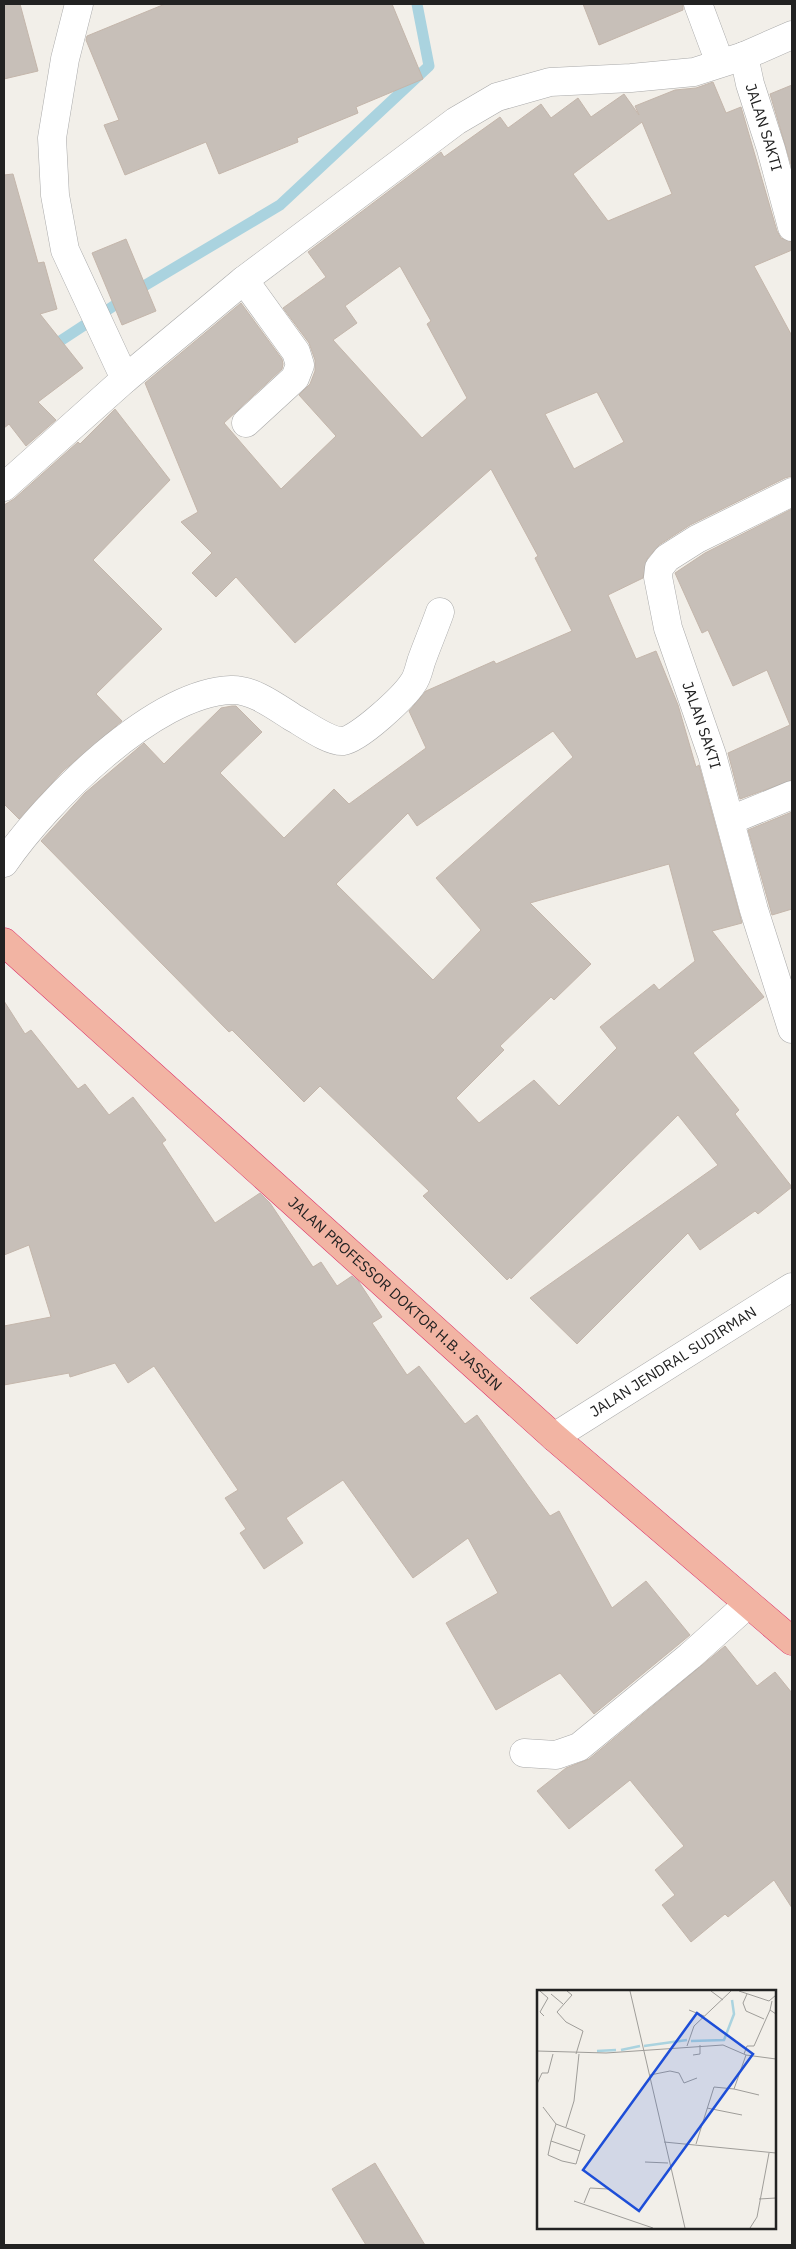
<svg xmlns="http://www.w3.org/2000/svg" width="796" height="2249" font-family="'IBM Plex Sans',sans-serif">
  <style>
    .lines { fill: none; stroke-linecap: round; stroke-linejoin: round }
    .stream { stroke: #aad3df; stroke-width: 11 }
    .building { fill: #c7bfb8; stroke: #c4b6ab; fill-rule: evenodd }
    .minor-casing { stroke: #a9a9a9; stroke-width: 29 }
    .tertiary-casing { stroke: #a9a9a9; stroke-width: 29 }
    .trunk-casing { stroke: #dc2a67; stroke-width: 29 }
    .minor { stroke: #fff; stroke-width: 28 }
    .tertiary { stroke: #fff; stroke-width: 28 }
    .trunk { stroke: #f2b4a3; stroke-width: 28 }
    .labels { text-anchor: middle; stroke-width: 4; stroke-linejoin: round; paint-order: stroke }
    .street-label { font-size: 15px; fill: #222; stroke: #fff }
    .inset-river { fill: none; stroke: #aad3df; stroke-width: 2.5 }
    .inset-road { fill: none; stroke: #9f9d99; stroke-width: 1 }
    .view { fill: #1d4ed8; fill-opacity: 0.15; stroke: #1d4ed8; stroke-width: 2.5 }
    .inset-edge { fill: none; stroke: #222; stroke-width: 2.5 }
  </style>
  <rect width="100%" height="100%" fill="#f2efe9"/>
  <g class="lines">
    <!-- stream -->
    <path class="stream" d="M48,349L144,286L280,205L429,66L417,4"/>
  </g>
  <!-- building -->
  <g class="building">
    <path d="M4,4H20L38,71L4,79Z"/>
    <path d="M165,4H392L423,79L356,107L358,113L297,138L298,142L219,174L206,142L125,175L104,125L119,120L86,40L87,36Z"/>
    <path d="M583,4H683V10L599,45Z"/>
    <path d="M713,82L726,113L741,107L777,231L781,238L792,242V250L754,266L792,336V476L785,478L690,525L659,545L647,559L643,578L608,595L636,659L656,651L678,705L696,767L699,765L742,923L712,931L764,997L693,1053L739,1110L735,1114L792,1187L758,1214L755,1211L700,1250L688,1233L577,1344L530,1298L718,1165L678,1115L511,1279L510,1277L507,1280L423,1196L429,1191L320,1086L304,1102L232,1030L229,1032L41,841L85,793L144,743L164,764L221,708L232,706H236L262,732L220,773L284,838L334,789L349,804L426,748L409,711L426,691L494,661L496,664L572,631L535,558L538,556L491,469L295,643L236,577L216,597L192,573L212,553L181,522L198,512L145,383L241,303L282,359L283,364L282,369L224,423L281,489L336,436L299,395L310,384L315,371V360L309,343L283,308L326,277L308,252L441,152L444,157L500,117L508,128L541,104L551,118L578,98L591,117L624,94L639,115L635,106L675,90L696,88ZM642,122L672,194L608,221L573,174ZM400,266L431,321L427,324L467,398L422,438L333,340L357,323L345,306ZM597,392L624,442L574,469L545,414ZM553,731L573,757L436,878L481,930L433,980L336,884L408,813L417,826ZM669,864L695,961L659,990L654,984L600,1027L617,1048L559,1106L534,1080L479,1123L456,1098L504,1050L500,1046L551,997L554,1000L591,964L530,903Z"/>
    <path d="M792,85V168L770,94Z"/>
    <path d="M13,174L38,263L44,262L57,309L40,314L83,368L38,402L56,420L26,446L9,424L4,428V175Z"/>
    <path d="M126,239L156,311L122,325L92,253Z"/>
    <path d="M115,409L170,480L93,560L162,629L96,694L122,721L63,771L19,819L4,804V505L14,499L78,442L80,444Z"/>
    <path d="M792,509V780L740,799L728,753L790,725L767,670L733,686L708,630L702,633L675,573L705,553Z"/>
    <path d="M792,812V909L772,915L748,830Z"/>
    <path d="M4,1001L25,1034L31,1030L78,1089L85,1084L109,1115L133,1097L166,1140L162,1143L215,1223L260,1193L270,1203L313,1267L321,1262L337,1286L352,1276L359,1282L382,1317L372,1323L407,1375L419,1366L465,1424L477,1415L550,1516L559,1511L612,1608L646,1581L690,1635L594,1714L560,1673L496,1710L446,1623L498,1593L468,1538L413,1578L343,1480L286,1518L303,1543L264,1569L240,1533L246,1529L225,1498L238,1490L154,1366L128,1383L115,1363L70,1377L69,1373L4,1385V1326L51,1317L29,1245L4,1255Z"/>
    <path d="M725,1646L757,1686L775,1672L792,1693V1908L774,1880L728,1917L725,1914L691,1942L662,1905L675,1895L655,1870L684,1846L630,1780L569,1829L537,1791L566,1768L589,1759Z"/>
    <path d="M375,2163L425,2245H366L332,2189Z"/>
  </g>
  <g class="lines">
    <!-- minor casing -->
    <g class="minor-casing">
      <g id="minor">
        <path d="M79,4L65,59L52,138L55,195L65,250L125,379"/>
        <path d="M698,4L720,63"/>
        <path id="s1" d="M744,56L750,84L771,149L792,227"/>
        <path d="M244,280L296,352L300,365L295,378L246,423"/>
        <path d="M4,487L125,379L244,280L456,121L497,97L550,82L631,78L694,72L744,56L792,35"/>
        <path id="s2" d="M792,492L697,539L667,558L659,568L658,577L668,628L712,755L754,910L792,1029"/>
        <path d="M731,820L792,795"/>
        <path d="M4,863C46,802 153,693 231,690C252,689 275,706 292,717C305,724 329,742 343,741C359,739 404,697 413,683C417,678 419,669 421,662C427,645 434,629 440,612"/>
        <path d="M524,1753L556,1755L579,1747L690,1656L748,1604"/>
      </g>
    </g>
    <!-- tertiary casing -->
    <g class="tertiary-casing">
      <g id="tertiary">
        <path id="s3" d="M554,1437L792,1287"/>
      </g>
    </g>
    <!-- trunk casing -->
    <g class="trunk-casing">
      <g id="trunk">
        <path id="s4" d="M4,942L554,1437L792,1641"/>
      </g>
    </g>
    <!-- minor -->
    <use href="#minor" class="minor"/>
    <!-- tertiary -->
    <use href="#tertiary" class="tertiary"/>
    <!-- trunk -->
    <use href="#trunk" class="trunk"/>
  </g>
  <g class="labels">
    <!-- street labels -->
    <g class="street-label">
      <text dy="5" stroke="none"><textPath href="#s1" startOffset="74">JALAN SAKTI</textPath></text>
      <text dy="5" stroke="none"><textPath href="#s2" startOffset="318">JALAN SAKTI</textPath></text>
      <text dy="5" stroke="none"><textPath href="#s4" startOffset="526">JALAN PROFESSOR DOKTOR H.B. JASSIN</textPath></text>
      <text dy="5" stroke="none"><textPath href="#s3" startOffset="141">JALAN JENDRAL SUDIRMAN</textPath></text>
    </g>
  </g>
  <!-- overview -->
  <g transform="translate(537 1990)">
    <rect width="239" height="239" fill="#f2efe9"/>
    <path class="inset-river" d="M154,51L187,50L197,24L195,10M107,56L150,50M84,60L103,56M60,61L79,60"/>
    <path class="inset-road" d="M3,1L11,8L3,22L7,26M30,1L35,5L20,22L29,32L46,41L39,64M93,1L148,238M174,1L186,10M202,1L232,11L239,5M14,4L26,14M210,4L206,13L209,21L227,29M235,11L233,20L239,24M152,20L167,26M150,56L157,36L194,1M0,61L69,63L186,55L209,65L239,69M207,64L210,56H217L233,20M156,65L163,64V55M113,85L133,81L142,83L147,93L160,88M0,94L5,83H11L16,64M197,99L222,105M6,117L19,134M170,118L205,125M19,134L48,145L43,161L14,151ZM29,137L37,111L42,64M14,151L11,165L25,171L39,174L43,161M127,152L239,163M159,154L177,97L197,99L209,65M108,172L131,173M222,209L239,208M37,211L116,238M47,213L53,198L71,199M213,238L220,227L232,163"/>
    <path class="view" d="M160,23L216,64L102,221L46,180Z"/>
    <rect width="239" height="239" class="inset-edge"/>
  </g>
  <!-- border -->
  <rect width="796" height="2249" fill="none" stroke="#222222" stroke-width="10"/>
</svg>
